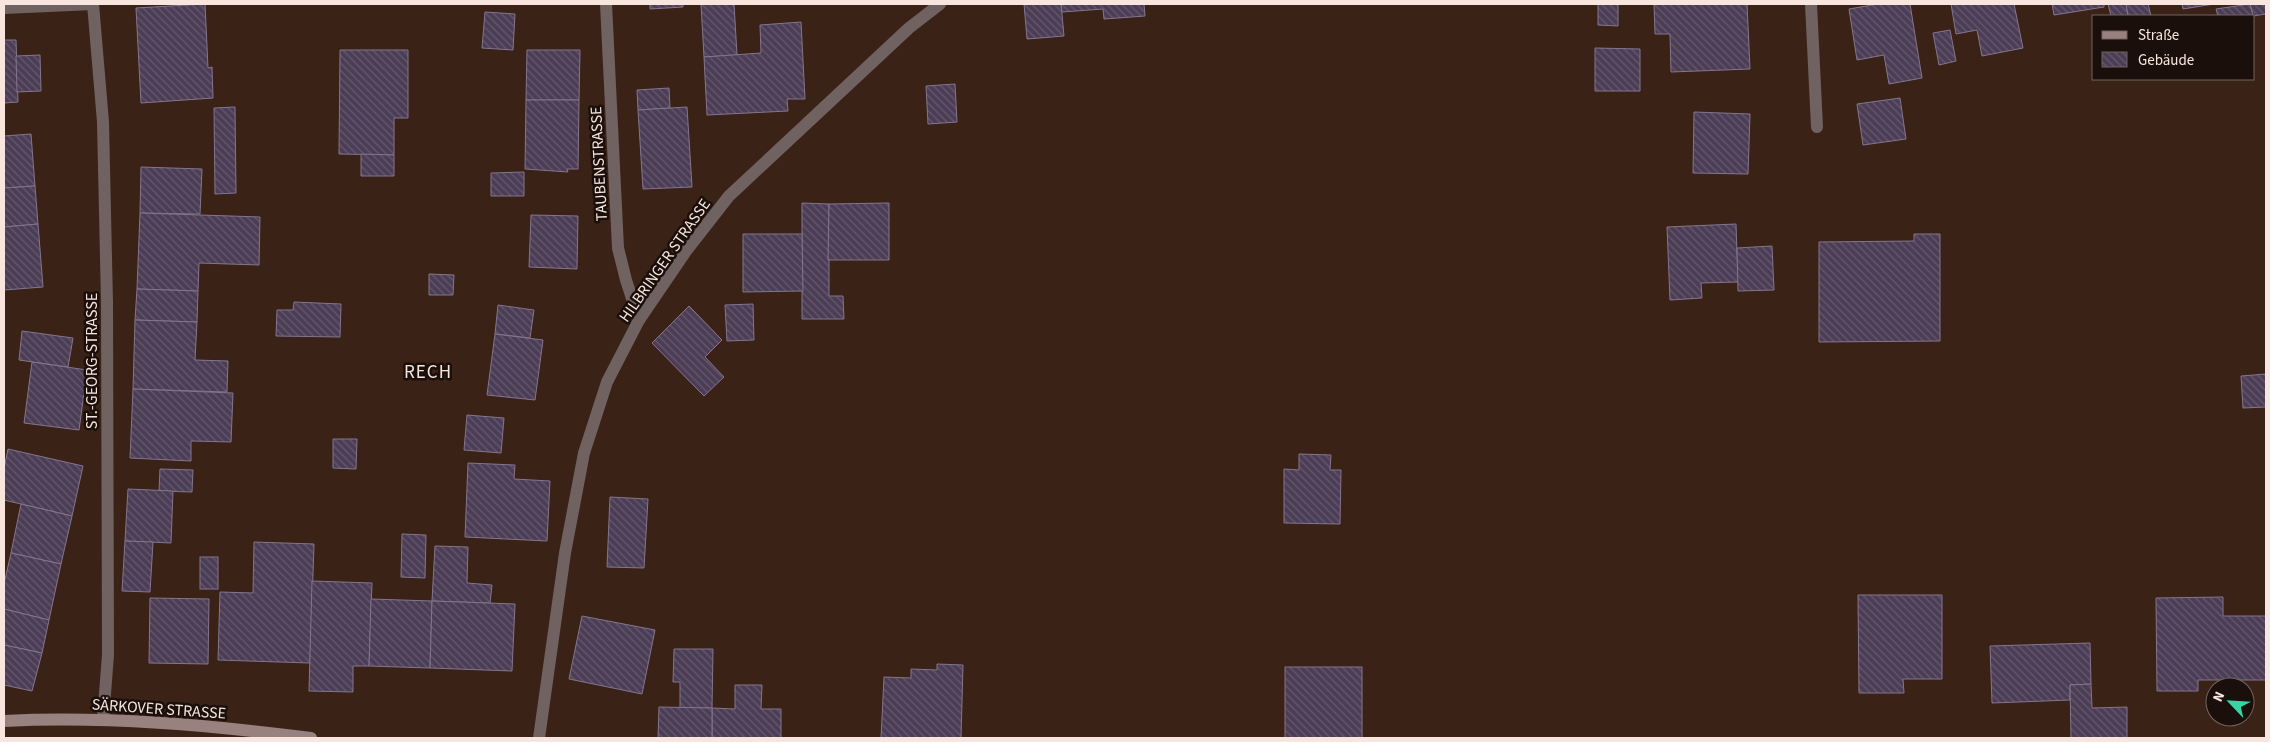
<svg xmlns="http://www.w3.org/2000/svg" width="2270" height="742" font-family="'Source Sans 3',sans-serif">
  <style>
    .building { fill: url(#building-back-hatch); stroke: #84758f }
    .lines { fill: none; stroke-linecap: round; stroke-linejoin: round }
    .minor { stroke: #706260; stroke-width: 12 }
    .secondary { stroke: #99817f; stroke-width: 12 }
    .labels { text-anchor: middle; stroke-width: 5; stroke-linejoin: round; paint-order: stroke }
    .street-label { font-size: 16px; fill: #f7e5de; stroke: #1a0f0a }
    .quarter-label { font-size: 19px; letter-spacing: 1px; fill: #f7e5de; stroke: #1a0f0a }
  </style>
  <defs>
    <pattern id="building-back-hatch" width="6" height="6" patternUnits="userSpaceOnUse" patternTransform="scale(1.25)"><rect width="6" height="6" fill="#4b3d55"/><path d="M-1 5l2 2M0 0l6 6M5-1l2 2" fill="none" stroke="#66596d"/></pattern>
  </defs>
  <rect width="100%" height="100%" fill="#3b2217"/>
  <!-- building -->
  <g class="building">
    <path d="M205,4L208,68L212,67L213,98L141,103L136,8Z"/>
    <path d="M650,4H683V7L650,9Z"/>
    <path d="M701,4H734L737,55L704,57Z"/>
    <path d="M1024,4H1061L1064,36L1027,39Z"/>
    <path d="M1061,4H1144L1145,16L1104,19L1103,9L1062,12Z"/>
    <path d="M1598,4H1618V26L1598,25Z"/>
    <path d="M1654,4H1747L1750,69L1671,72L1670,34H1655Z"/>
    <path d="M1878,4H1910L1922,78L1889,84L1884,55L1857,60L1849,9Z"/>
    <path d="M1951,4H2014L2023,48L1982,56L1977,30L1956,34Z"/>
    <path d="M2052,4H2104V7L2054,15Z"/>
    <path d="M2108,4H2126L2128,16H2111Z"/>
    <path d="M2126,4H2148L2151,16H2128Z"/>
    <path d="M2182,4H2214L2183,9Z"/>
    <path d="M2250,4H2266V14L2253,16Z"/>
    <path d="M2250,4L2253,16H2218L2216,9Z"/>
    <path d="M485,12L515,14L513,50L482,48Z"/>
    <path d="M801,22L805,99H787L788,111L707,115L704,57L761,53L760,25Z"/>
    <path d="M1950,30L1956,61L1939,65L1933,33Z"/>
    <path d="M4,40H16L18,102L4,103Z"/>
    <path d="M1595,48L1640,49V91H1595Z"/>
    <path d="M340,50H408V118H394V155L339,154Z"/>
    <path d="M527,50H580L579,100H526Z"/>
    <path d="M40,55L41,91L17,92L16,56Z"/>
    <path d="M955,84L957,122L928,124L926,86Z"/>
    <path d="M669,88L670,108L638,110L637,90Z"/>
    <path d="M1900,98L1906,139L1863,145L1857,104Z"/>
    <path d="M526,100H579L578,169H567L568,172L525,169Z"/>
    <path d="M235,107L236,193L215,194L214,108Z"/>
    <path d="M687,107L692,187L643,189L638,110Z"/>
    <path d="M1694,112L1750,114L1748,174L1693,173Z"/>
    <path d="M31,134L35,186L4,188V136Z"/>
    <path d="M361,154L394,155V176H361Z"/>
    <path d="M141,167L202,169L200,214L140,213Z"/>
    <path d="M524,172V196H491V173Z"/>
    <path d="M35,186L38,224L4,227V188Z"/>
    <path d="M802,203L829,204V296H843L844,319H802Z"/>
    <path d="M889,203V260H828L829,204Z"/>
    <path d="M140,213L260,217L259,265L199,263L198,291L137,289Z"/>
    <path d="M531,215L578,216L577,269L529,267Z"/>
    <path d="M38,224L43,287L4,290V227Z"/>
    <path d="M1736,224L1738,282L1701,283L1702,298L1670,300L1667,227Z"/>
    <path d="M743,234H802L803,291L743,292Z"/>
    <path d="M1914,234H1940V341L1819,342V242L1914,241Z"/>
    <path d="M1772,246L1774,290L1738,291L1737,248Z"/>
    <path d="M429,274L454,275L453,295H429Z"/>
    <path d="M137,289L198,291L197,322L135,320Z"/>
    <path d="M294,302L341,304L340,337L276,336L277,310H293Z"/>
    <path d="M753,304L754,340L727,341L725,305Z"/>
    <path d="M498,305L534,310L530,338L495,334Z"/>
    <path d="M689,306L722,340L705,357L724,377L704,396L652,343Z"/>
    <path d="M135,320L197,322L195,360L228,361L227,392L133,389Z"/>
    <path d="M22,331L73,338L68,367L19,360Z"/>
    <path d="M495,334L543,340L535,400L487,395Z"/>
    <path d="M32,362L87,370L79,430L24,423Z"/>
    <path d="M2266,374V407L2243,408L2241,376Z"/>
    <path d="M133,389L233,393L231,442L191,441V461L130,458Z"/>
    <path d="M467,415L504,418L501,453L464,450Z"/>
    <path d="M333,439H357L356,469L333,468Z"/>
    <path d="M8,449L83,466L72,516L4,500V469Z"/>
    <path d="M1299,454L1331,455L1330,470H1341L1340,524L1284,523V469L1299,470Z"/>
    <path d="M468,463L515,465L514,479L550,481L547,541L465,537Z"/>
    <path d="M160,469L193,470L192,492L159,491Z"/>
    <path d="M128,489L173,491L171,543L125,541Z"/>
    <path d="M610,497L648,499L644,568L607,567Z"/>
    <path d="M21,504L72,516L61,564L11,553Z"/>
    <path d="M402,534L426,535L425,578L401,577Z"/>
    <path d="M125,541L153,542L150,592L122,591Z"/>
    <path d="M254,542L314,544L310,663L218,660L220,592L253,593Z"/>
    <path d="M435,546L468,547L467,583L492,585L490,603L432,601Z"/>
    <path d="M11,553L61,564L49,620L4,609V584Z"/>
    <rect x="200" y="557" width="18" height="32"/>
    <path d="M312,581L372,583L369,666H353V692L309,691Z"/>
    <path d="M1858,595H1942V679H1903L1904,693H1859Z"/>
    <path d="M2223,597V616H2266V680H2198V691H2157L2156,598Z"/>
    <path d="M150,598L209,599L208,664L149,663Z"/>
    <path d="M371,599L432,601L430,668L369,666Z"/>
    <path d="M432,601L515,604L512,671L430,668Z"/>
    <path d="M4,609L49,620L42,653L4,645Z"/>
    <path d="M582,616L655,630L642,694L569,679Z"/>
    <path d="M2090,643L2091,684L2070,685V700L1992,703L1990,646Z"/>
    <path d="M4,645L42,653L32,691L4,685Z"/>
    <path d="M674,649H713L712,708H680V682H673Z"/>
    <path d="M937,664L963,665L961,738H881L884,677L911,678V669L937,670Z"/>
    <rect x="1285" y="667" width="77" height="71"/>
    <path d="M2091,684L2092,708L2127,707V738H2071L2070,685Z"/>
    <path d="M735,685H762L761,709H781V738H712V708L735,709Z"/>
    <path d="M659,707L712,708V738H658Z"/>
  </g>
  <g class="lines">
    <!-- minor -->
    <g class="minor">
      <path d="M93,4L103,122L107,303L108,655L103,719"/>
      <path d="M606,4L618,248L626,280L639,320"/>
      <path d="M1811,4L1817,127"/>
      <path d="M4,8L93,4"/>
      <path d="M539,738L565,553L584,453L607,382L639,320L686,251L729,196L909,28L940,4"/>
    </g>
    <!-- secondary -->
    <path class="secondary" d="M4,721C107,716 209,725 311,738"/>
  </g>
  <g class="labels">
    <!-- street labels -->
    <g class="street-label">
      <text transform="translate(598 164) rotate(-93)" y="6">TAUBENSTRASSE</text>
      <text transform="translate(664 260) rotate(-55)" y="6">HILBRINGER STRASSE</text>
      <text transform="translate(91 361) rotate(-90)" y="6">ST.-GEORG-STRASSE</text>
      <text transform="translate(159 708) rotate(4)" y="6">SÄRKOVER STRASSE</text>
    </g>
    <!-- quarter labels -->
    <g class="quarter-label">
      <text x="428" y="378">RECH</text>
    </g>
  </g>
  <!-- border -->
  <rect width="2270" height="742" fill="none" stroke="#f7e5de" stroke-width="10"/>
  <!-- legend -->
  <rect x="2092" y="15" width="162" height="65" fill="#1a0f0a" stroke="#72655f"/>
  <rect x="2102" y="31" width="25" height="8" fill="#99817f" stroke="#72655f"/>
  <text x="2138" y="40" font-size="15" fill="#f7e5de">Straße</text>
  <rect x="2102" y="52" width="25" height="15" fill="url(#building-back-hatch)" stroke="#72655f"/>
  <text x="2138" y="65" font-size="15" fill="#f7e5de">Gebäude</text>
  <!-- north arrow -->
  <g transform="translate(2230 702) rotate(295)"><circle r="24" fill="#1a0f0a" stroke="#72655f"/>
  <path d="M0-4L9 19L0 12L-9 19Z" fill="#39d4a5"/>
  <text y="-8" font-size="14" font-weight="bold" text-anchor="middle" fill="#f7e5de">N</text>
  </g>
</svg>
